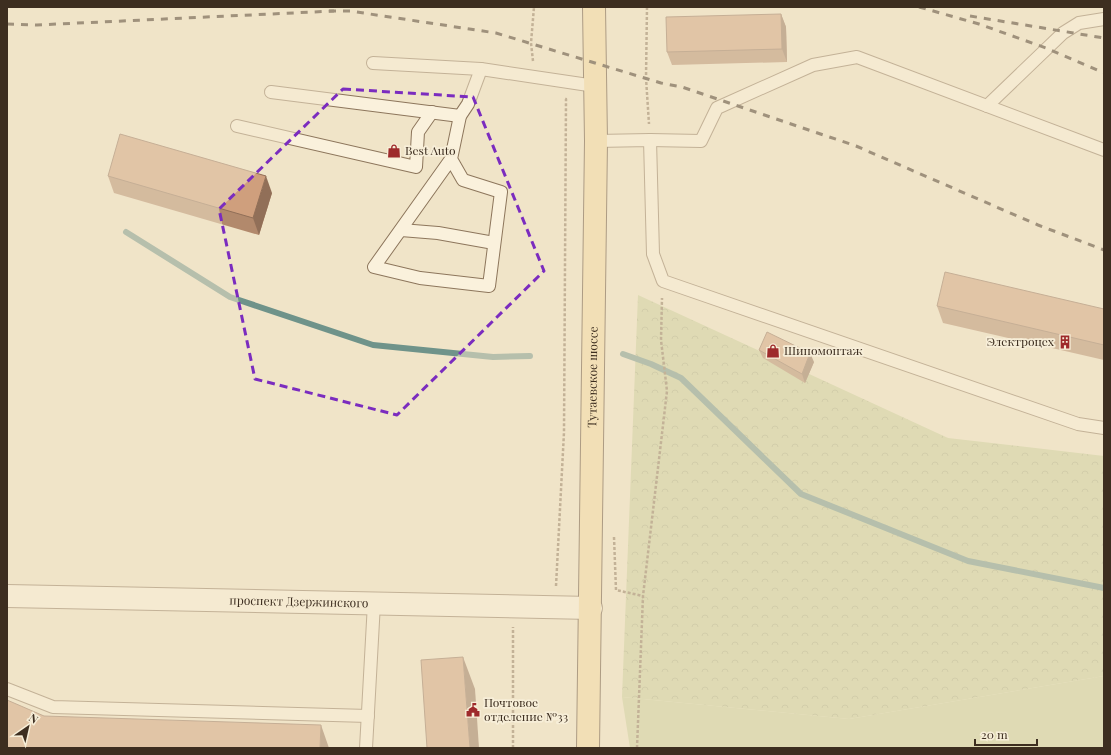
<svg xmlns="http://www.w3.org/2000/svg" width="1111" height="755" font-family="'Playfair Display',serif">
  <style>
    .green { fill: #c9cf9b }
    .forest { fill: url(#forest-crowns) }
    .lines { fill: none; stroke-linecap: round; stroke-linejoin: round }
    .stream { stroke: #6f938a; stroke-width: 6 }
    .service-casing { stroke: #8d765c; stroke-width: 14 }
    .minor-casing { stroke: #8d765c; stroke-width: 24 }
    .primary-casing { stroke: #5b4430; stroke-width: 24 }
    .path { stroke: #8d765c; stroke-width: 2.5; stroke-dasharray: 3 2; stroke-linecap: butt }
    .service { stroke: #faf1dc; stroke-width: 12 }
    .minor { stroke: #faf1dc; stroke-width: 22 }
    .primary { stroke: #f3d9a0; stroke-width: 22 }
    .rail { stroke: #3d2e20; stroke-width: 3; stroke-dasharray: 7 7; stroke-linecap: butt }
    .wall { fill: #b2896c }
    .shaded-wall { fill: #916f58 }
    .building { fill: #cf9f7d; stroke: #916f58 }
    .marked { fill: none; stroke: #7b2cbf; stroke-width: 3; stroke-dasharray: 8 5; stroke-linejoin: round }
    .labels { text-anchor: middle; stroke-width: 3.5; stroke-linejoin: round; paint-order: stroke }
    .poi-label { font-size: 12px; fill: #3d2e20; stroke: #f7eed8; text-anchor: start }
    .street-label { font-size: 12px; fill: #3d2e20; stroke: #f7eed8 }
  </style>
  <defs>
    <pattern id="forest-crowns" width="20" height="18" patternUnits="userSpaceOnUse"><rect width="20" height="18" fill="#c9cf9b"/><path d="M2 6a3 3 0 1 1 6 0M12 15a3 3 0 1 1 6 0" fill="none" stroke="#aeb285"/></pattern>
  </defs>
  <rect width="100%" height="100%" fill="#f0e4c8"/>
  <!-- green -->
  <path class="green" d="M1104,676V748H630L622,697L849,719Z"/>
  <!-- forest -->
  <path class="forest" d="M638,295L948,438L1104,456V676L849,719L622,697Z"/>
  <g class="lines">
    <!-- stream -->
    <g class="stream">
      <path d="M126,232L230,297L373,345L493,357L530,356"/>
      <path d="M623,354L651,364L681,378L801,494L968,561L1104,588"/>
    </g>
    <!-- service casing -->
    <g class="service-casing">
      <g id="service">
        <path d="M373,63L481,69L595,86"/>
        <path d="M271,92L460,116"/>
        <path d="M987,106L1063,33L1079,23L1104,19"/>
        <path d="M237,126L416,167L418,132L432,112"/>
        <path d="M650,140L701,141L717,108L813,65L857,57L1104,150"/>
        <path d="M596,141L650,140L653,254L663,281L1078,424L1104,428"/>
        <path d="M451,159L463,180L501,192L489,286L420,278L374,267L451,159L460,116L468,104L481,69"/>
        <path d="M401,230L438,233L494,243"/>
        <path d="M7,689L53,707L368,716"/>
        <path d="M366,748L374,603"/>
      </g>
    </g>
    <!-- minor casing -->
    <g class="minor-casing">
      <g id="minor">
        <path id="s1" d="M7,596L591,608"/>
      </g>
    </g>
    <!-- primary casing -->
    <g class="primary-casing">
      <g id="primary">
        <path id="s2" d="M588,748L596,141L594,7"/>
      </g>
    </g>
    <!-- path -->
    <g class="path">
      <path d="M647,7L646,78L649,124"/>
      <path d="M533,61L531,43L534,7"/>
      <path d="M614,537L616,590L643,596"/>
      <path d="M556,586L564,432L566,99H564"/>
      <path d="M513,748V627"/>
      <path d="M637,748L643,596L667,391L661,340L662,298"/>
    </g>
    <!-- service -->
    <use href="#service" class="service"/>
    <!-- minor -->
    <use href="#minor" class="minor"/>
    <!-- primary -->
    <use href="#primary" class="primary"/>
    <!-- rail -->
    <g class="rail">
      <path d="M919,7L979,24L1046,48L1104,73"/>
      <path d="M329,11H350L496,33L661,83L682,87L856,146L1038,225L1104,250"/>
      <path d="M970,16L1104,38"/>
      <path d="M7,24L37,25L334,11"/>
    </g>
  </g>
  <!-- wall -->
  <g class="wall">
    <path d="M781,14L786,27L787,62L672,65L667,52Z"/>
    <path d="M108,176L272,193L259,235L114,193Z"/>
    <path d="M937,306L1104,309V360L943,323Z"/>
    <path d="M759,350L814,362L805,383L763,358Z"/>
  </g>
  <!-- shaded-wall -->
  <g class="shaded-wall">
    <path d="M781,14L786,27L787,62L782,49Z"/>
    <path d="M266,176L272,193L259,235L253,218Z"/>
    <path d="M810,353L814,362L805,383L802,374Z"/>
    <path d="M463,657L475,689L479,748H470Z"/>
    <path d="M321,725L329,748H320Z"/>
  </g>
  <!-- building -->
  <g class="building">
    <path d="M781,14L782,49L667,52L666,17Z"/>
    <path d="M120,134L266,176L253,218L108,176Z"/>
    <path d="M945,272L1104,309V345L937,306Z"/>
    <path d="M767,332L810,353L802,374L759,350Z"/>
    <path d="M463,657L470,748H427L421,660Z"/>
    <path d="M7,700L44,716L321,725L320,748H8L7,747Z"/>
  </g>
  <!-- marked area -->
  <path d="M0 0H1111V755H0ZM343,89L473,97L544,271L397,415L255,379L219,209Z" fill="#f0e4c8" fill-opacity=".55" fill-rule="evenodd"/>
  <path class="marked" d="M343,89L473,97L544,271L397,415L255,379L219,209Z"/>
  <!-- icons -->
  <defs>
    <g id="shop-bare" transform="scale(1.08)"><path d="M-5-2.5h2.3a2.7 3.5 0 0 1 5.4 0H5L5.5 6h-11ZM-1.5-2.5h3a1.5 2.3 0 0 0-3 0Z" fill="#9e2a2b" stroke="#f7eed8" stroke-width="2.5" paint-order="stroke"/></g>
    <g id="building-bare" transform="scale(1.08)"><path d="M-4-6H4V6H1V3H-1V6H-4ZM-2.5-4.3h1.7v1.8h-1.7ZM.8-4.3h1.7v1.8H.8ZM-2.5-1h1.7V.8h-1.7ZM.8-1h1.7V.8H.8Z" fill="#9e2a2b" stroke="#f7eed8" stroke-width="2.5" paint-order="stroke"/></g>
    <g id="civic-bare" transform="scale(1.08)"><path d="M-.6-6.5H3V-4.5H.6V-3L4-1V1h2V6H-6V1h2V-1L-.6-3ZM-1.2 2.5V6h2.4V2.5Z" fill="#9e2a2b" stroke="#f7eed8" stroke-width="2.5" paint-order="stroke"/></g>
  </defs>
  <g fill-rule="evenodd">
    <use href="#shop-bare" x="394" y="151"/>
    <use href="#building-bare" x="1065" y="342"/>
    <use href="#shop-bare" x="773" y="351"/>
    <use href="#civic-bare" x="473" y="710"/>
  </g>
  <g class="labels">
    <!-- poi labels -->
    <g class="poi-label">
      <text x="405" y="155">Best Auto</text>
      <text x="1054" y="346" text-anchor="end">Электроцех</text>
      <text x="784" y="355">Шиномонтаж</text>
      <text x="484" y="707">Почтовое<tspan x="484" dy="14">отделение №33</tspan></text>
    </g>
    <!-- street labels -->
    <g class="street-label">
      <text dy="4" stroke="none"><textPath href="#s2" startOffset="371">Тутаевское шоссе</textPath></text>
      <text dy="4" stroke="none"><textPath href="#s1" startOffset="292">проспект Дзержинского</textPath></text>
    </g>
  </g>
  <!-- border -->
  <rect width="1111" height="755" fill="none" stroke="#3d2e20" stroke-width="16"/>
  <!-- north arrow -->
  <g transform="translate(28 727) rotate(34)" stroke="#f7eed8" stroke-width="3" paint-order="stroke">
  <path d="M0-3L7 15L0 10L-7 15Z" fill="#3d2e20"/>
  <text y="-6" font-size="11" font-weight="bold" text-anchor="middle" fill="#3d2e20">N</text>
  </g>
  <!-- scale -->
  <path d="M975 739v6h62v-6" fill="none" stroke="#3d2e20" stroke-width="2"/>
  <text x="981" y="739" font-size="12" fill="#3d2e20" stroke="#f7eed8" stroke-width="3" paint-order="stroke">20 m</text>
</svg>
